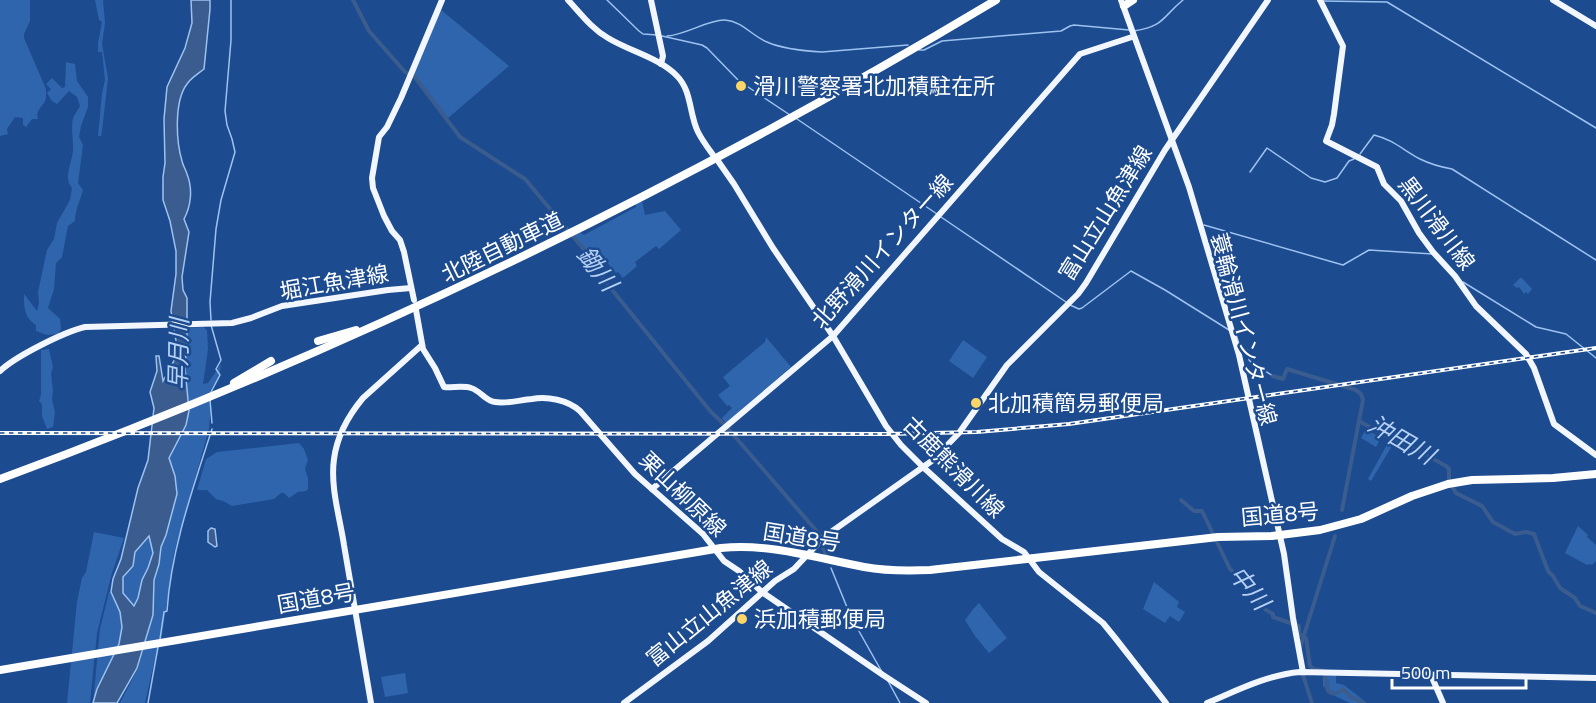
<svg xmlns="http://www.w3.org/2000/svg" width="1596" height="703" font-family="'Titillium Web','Noto Sans JP',sans-serif">
  <style>
    .green { fill: #2f65ad }
    .water { fill: #3a5c8e; stroke: #9dc2f0; stroke-width: 1.5; fill-rule: evenodd }
    .lines { fill: none; stroke-linecap: round; stroke-linejoin: round }
    .stream { stroke: #9dc2f0; stroke-width: 1.5 }
    .river { stroke: #3a5c8e; stroke-width: 4 }
    .major { stroke: #f1f6ff; stroke-width: 6 }
    .highway { stroke: #fff; stroke-width: 8 }
    .rail-casing { stroke: #fff; stroke-width: 4 }
    .rail { stroke: #1c4b8f; stroke-width: 1.5; stroke-dasharray: 4.5; stroke-linecap: butt }
    .poi-dot { fill: #fed667; stroke: #1c4b8f; stroke-width: 2 }
    .labels { text-anchor: middle; stroke-width: 5; stroke-linejoin: round; paint-order: stroke }
    .poi-label { font-size: 22px; fill: #fff; stroke: #1c4b8f; text-anchor: start }
    .street-label { font-size: 22px; fill: #fff; stroke: #1c4b8f }
    .water-label { font-size: 24px; font-style: italic; fill: #b6d1f5; stroke: #1c4b8f }
  </style>
  <rect width="100%" height="100%" fill="#1c4b8f"/>
  <!-- green -->
  <g class="green">
    <path d="M0,0H30V21L24,34V38L46,89C46,91 46,97 46,98C44,107 35,109 38,119H32L26,127L23,125V118L15,117L7,129L8,134L0,136Z"/>
    <path d="M95,0H103L105,23L102,44L108,78L102,131L101,136H98L102,93L105,80L102,52H98V43L102,22L99,20Z"/>
    <path d="M440,9L509,66L448,118L413,73Z"/>
    <path d="M66,62L75,64L77,81L88,97V107L81,126L79,137L83,145L78,183L83,190C80,201 75,210 75,221L68,226L62,257L56,263L54,289L48,308L60,319L61,329L58,334L47,335L36,331V325C24,317 24,308 24,294L37,311L39,303L38,292L47,250L54,239L57,223L70,200L72,188C62,177 74,160 73,147C73,137 71,129 73,118C75,114 78,110 80,106L77,97L69,91L57,104L52,101L47,93L51,89L46,84L52,78L62,88L65,87Z"/>
    <path d="M642,201L645,215L665,211L681,230L659,249L656,246L635,262L637,266L623,278L618,272L616,273L605,260L598,265L573,236L580,232L584,235L636,207V204Z"/>
    <path d="M1520,278H1522L1532,289L1528,294L1526,292L1524,294L1519,287L1517,288L1513,285Z"/>
    <path d="M203,327L207,330L208,349L203,384L208,383L221,364L219,377L210,391L211,404L209,429L174,553L161,643L157,649L145,703H120L138,668L153,615L154,580L159,564L161,547L166,535L175,476L169,458L189,411L186,366L188,328Z"/>
    <path d="M766,337L791,367L726,423L722,418L732,408L729,405L727,406L718,395L730,386L723,377L765,342Z"/>
    <path d="M963,340L987,357L973,378L949,361Z"/>
    <path d="M49,349L53,367L51,374L53,390L52,400L55,412L53,427L47,429L42,416V404L39,401L41,395V350Z"/>
    <path d="M1366,429L1381,438L1376,447L1361,438Z"/>
    <path d="M1389,441L1393,444L1371,481L1368,479Z"/>
    <path d="M299,443L304,449L308,460L305,469L308,478V489L306,491L298,492L289,498L284,493H281L274,499L232,506L223,501L216,499L207,490H197L206,459L217,452Z"/>
    <path d="M1578,526L1588,535L1587,537L1596,545V561L1592,565L1589,564L1587,565L1565,553Z"/>
    <path d="M94,532L124,538L112,573L97,633L90,703H67L77,602L82,578L86,572Z"/>
    <path d="M149,536L153,553L148,568L142,580L138,598L133,607L123,593V576L133,566L135,552Z"/>
    <path d="M1154,582L1179,602L1177,607L1185,612L1179,622L1170,616L1165,623L1143,609Z"/>
    <path d="M109,592H111L120,612L122,627L119,644L97,689L93,703L100,629Z"/>
    <path d="M979,603L1006,637L1007,638L989,653L975,636L965,620L974,608Z"/>
    <path d="M405,673L408,693L385,697L381,677Z"/>
    <path d="M1336,673V683L1344,685L1367,703H1350L1333,695L1323,686V674Z"/>
  </g>
  <!-- water -->
  <g class="water">
    <path d="M191,0H210V9L204,69C198,74 191,78 187,84C174,101 176,141 182,161C183,166 186,170 187,174C193,189 191,206 184,219L189,232L182,277L183,290L187,298V342L185,367L189,411L186,425L169,458L175,476L177,494L166,535L161,547L159,564L154,580L153,615L137,668L117,703H93L97,689L119,644L122,627L120,612L111,592L113,579L121,559L138,488L148,460L154,408L150,392L157,371L156,356H159L163,381L178,353L171,311L176,274V251L170,221L163,200V177L165,163L164,119L167,87L185,48L192,23ZM149,536L153,553L148,568L142,580L138,598L134,606L123,593V577L133,566L135,552Z"/>
    <path d="M211,528L215,529L217,546L215,547L208,542V531Z"/>
  </g>
  <g class="lines">
    <!-- stream -->
    <g class="stream">
      <path d="M607,0L639,31L643,34L657,35"/>
      <path d="M1323,1L1387,2L1596,128"/>
      <path d="M1134,31C1165,26 1162,17 1183,0"/>
      <path d="M662,36L702,45L707,48L739,81L790,115"/>
      <path d="M667,36C686,35 709,19 725,20C742,21 752,36 767,42C783,49 804,51 822,52L908,45"/>
      <path d="M919,50H924L942,41L1061,31L1070,26L1074,25L1129,30"/>
      <path d="M797,119L937,214"/>
      <path d="M1360,154L1374,135C1394,140 1403,150 1420,159C1430,164 1441,167 1452,169L1596,260"/>
      <path d="M1250,172L1267,148L1311,178L1325,182L1337,178L1349,161L1354,159"/>
      <path d="M941,217L1066,302"/>
      <path d="M1204,225L1343,265L1369,250L1433,254"/>
      <path d="M1463,282L1536,327L1566,334L1596,358"/>
      <path d="M1070,305L1079,309L1082,308L1131,271L1165,290L1229,330"/>
      <path d="M211,320L210,302L216,229L221,200L235,152L232,139L227,125L225,111L231,40V0"/>
      <path d="M1236,334L1239,344L1248,351L1249,360L1251,362L1273,376"/>
      <path d="M211,392L220,375L216,369L221,360L211,325"/>
      <path d="M210,400L212,423"/>
      <path d="M831,568L851,617L882,672"/>
      <path d="M160,639L164,612L167,611C171,549 193,488 212,429"/>
      <path d="M888,681L900,703"/>
      <path d="M148,703L158,647"/>
    </g>
    <!-- river -->
    <g class="river">
      <path d="M353,0L369,31L405,72L414,76L460,137L525,179L591,258L596,270L711,412L724,424L820,535L822,544L826,555"/>
      <path d="M1273,376L1283,379L1287,369L1356,390L1361,394L1363,400L1342,510"/>
      <path d="M1359,421L1395,441L1410,446L1446,466L1449,469V481L1456,493L1482,506L1493,522L1515,534L1526,532L1534,534L1548,571L1553,576L1560,588L1575,598L1580,606L1596,613"/>
      <path d="M1181,500L1194,511H1202L1230,569L1243,582L1254,589L1257,594L1258,601L1266,610L1273,614V617L1299,626V634L1306,638L1310,666L1314,669L1325,671L1328,691C1334,696 1338,693 1343,689L1351,697L1364,703"/>
      <path d="M1300,648L1335,536"/>
      <path d="M1302,672L1312,703"/>
    </g>
    <!-- major -->
    <g class="major">
      <path d="M568,0C581,14 592,29 608,38C629,51 660,58 677,76C692,91 689,114 698,132C702,140 708,148 713,155"/>
      <path d="M651,0L663,56L661,64"/>
      <path d="M1121,0L1189,187L1239,355L1284,554L1293,618L1303,672"/>
      <path d="M1320,0L1343,46L1334,114L1332,125L1326,141L1377,167L1384,184L1401,201L1419,233L1433,252L1455,276L1476,306L1526,354L1534,368L1554,424L1596,455"/>
      <path d="M1553,0L1596,26"/>
      <path d="M718,161L734,184L773,248L833,336L886,426L901,445L923,467L1002,539L1024,552L1039,572L1103,623L1116,639L1166,703"/>
      <path d="M414,300L404,252L400,240L392,231L384,216L373,188L372,178L379,137L387,127L401,98L442,0"/>
      <path d="M416,310L423,349L435,368L444,387C452,388 463,385 471,388C481,391 485,401 495,402C507,404 520,400 532,399C547,396 568,400 580,411L635,474L703,534L724,561L739,571L762,592L883,675L926,703"/>
      <path d="M0,371C16,356 64,332 85,327L232,323L251,318L282,306L388,290L411,288"/>
      <path d="M652,489L833,336L1080,54L1132,37"/>
      <path d="M1431,675L1443,703"/>
      <path d="M371,703C362,650 353,598 344,545C340,518 330,487 334,459C337,436 348,416 363,398L422,345"/>
      <path d="M624,703L708,641L775,581L794,569L824,537L933,460L959,433L1007,365L1078,294L1086,283L1165,150L1268,0"/>
      <path d="M1207,703C1238,690 1267,675 1300,672L1596,678"/>
    </g>
    <!-- highway -->
    <g class="highway">
      <path d="M1124,6L1133,0"/>
      <path d="M318,341L356,330"/>
      <path d="M234,383L271,361"/>
      <path d="M0,479C347,351 679,190 996,0"/>
      <path d="M0,670L721,548C770,543 817,558 864,567C886,571 908,571 930,570L1218,537L1272,536L1320,530L1361,519L1412,496L1448,484L1472,480L1553,478L1596,474"/>
    </g>
    <!-- rail casing -->
    <g class="rail-casing">
      <path id="rail" d="M0,433L887,434L977,432L1069,424L1596,348"/>
    </g>
    <!-- rail -->
    <use href="#rail" class="rail"/>
  </g>
  <!-- markers -->
  <g class="poi-dot">
    <circle cx="741" cy="86" r="6"/>
    <circle cx="976" cy="403" r="6"/>
    <circle cx="742" cy="619" r="6"/>
  </g>
  <g class="labels">
    <!-- poi labels -->
    <g class="poi-label">
      <text x="753" y="94">滑川警察署北加積駐在所</text>
      <text x="988" y="411">北加積簡易郵便局</text>
      <text x="754" y="627">浜加積郵便局</text>
    </g>
    <!-- street labels -->
    <g class="street-label">
      <text transform="translate(1105 213) rotate(-58)" y="8">富山立山魚津線</text>
      <text transform="translate(1437 223) rotate(53)" y="8">黒川滑川線</text>
      <text transform="translate(502 247) rotate(-26)" y="8">北陸自動車道</text>
      <text transform="translate(882 251) rotate(-48)" y="8">北野滑川インター線</text>
      <text transform="translate(334 282) rotate(-10)" y="8">堀江魚津線</text>
      <text transform="translate(1244 329) rotate(75)" y="8">蓑輪滑川インター線</text>
      <text transform="translate(954 467) rotate(45)" y="8">古鹿熊滑川線</text>
      <text transform="translate(683 494) rotate(44)" y="8">栗山柳原線</text>
      <text transform="translate(1280 514) rotate(-5)" y="8">国道8号</text>
      <text transform="translate(802 537) rotate(9)" y="8">国道8号</text>
      <text transform="translate(316 598) rotate(-10)" y="8">国道8号</text>
      <text transform="translate(709 613) rotate(-39)" y="8">富山立山魚津線</text>
    </g>
    <!-- water labels -->
    <g class="water-label">
      <text transform="translate(597 269) rotate(52)" y="8">鋤川</text>
      <text transform="translate(179 354) rotate(-89)" y="8">早月川</text>
      <text transform="translate(1401 440) rotate(30)" y="8">沖田川</text>
      <text transform="translate(1249 588) rotate(51)" y="8">中川</text>
    </g>
  </g>
  <!-- scale -->
  <path d="M1392 679v9h134v-9" fill="none" stroke="#ffffff" stroke-width="3"/>
  <text x="1401" y="679" font-size="18" fill="#ffffff" stroke="#1c4b8f" stroke-width="4.5" paint-order="stroke">500 m</text>
</svg>
